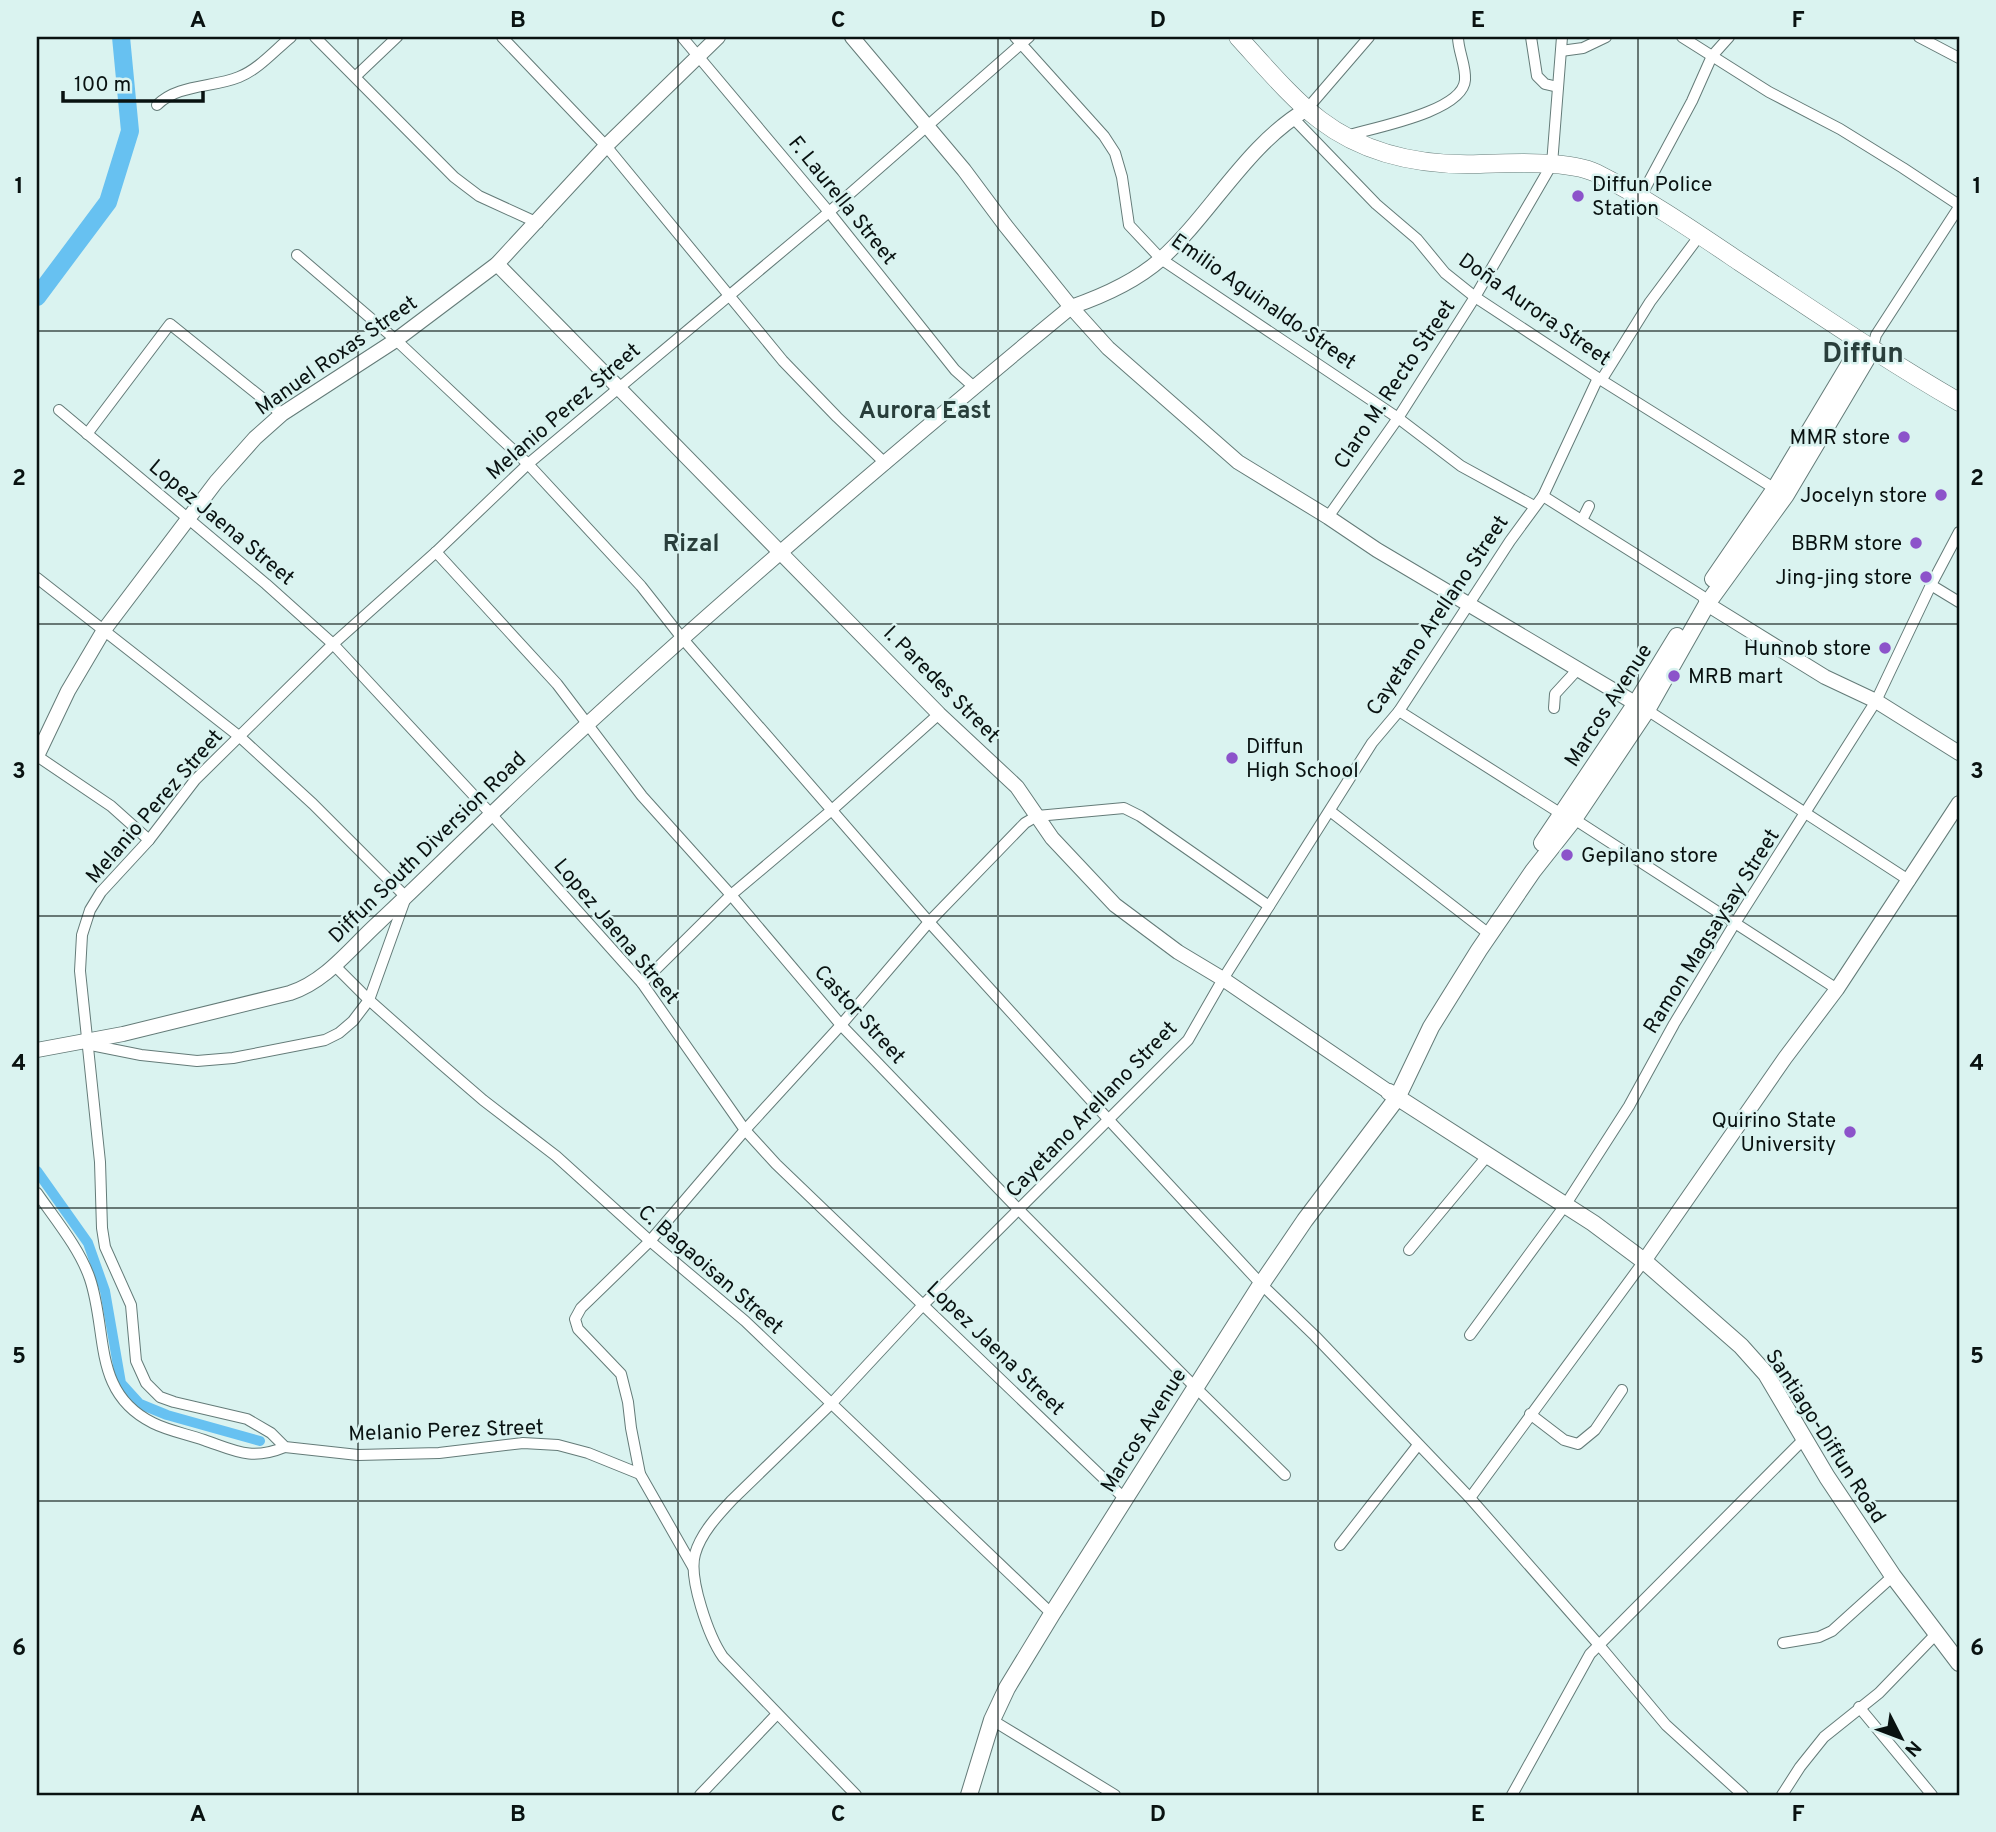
<svg xmlns="http://www.w3.org/2000/svg" width="1996" height="1832" font-family="Overpass,sans-serif">
  <style>
    .lines { fill: none; stroke-linecap: round; stroke-linejoin: round }
    .canal { stroke: #67c1f1; stroke-width: 10 }
    .river { stroke: #67c1f1; stroke-width: 18 }
    .minor-casing { stroke: #647b78; stroke-width: 12 }
    .tertiary-casing { stroke: #647b78; stroke-width: 16 }
    .secondary-casing { stroke: #647b78; stroke-width: 18 }
    .primary-casing { stroke: #647b78; stroke-width: 19 }
    .minor { stroke: #fff; stroke-width: 10 }
    .tertiary { stroke: #fff; stroke-width: 14 }
    .secondary { stroke: #fff; stroke-width: 16 }
    .primary { stroke: #fff; stroke-width: 18 }
    .grid { fill: none; stroke: #091211; stroke-width: 2; stroke-opacity: 0.55 }
    .poi-dot { fill: #8c53ca; stroke: #daf3f0; stroke-width: 2.5 }
    .labels { text-anchor: middle; stroke-width: 5; stroke-linejoin: round; paint-order: stroke }
    .poi-label { font-size: 21px; fill: #091211; stroke: #daf3f0; text-anchor: end }
    .street-label { font-size: 21px; fill: #091211; stroke: #daf3f0 }
    .quarter-label { font-size: 24px; font-weight: bold; fill: #293e3b; stroke: #daf3f0 }
    .district-label { font-size: 28px; font-weight: bold; fill: #293e3b; stroke: #daf3f0 }
    .neatline { fill: none; stroke: #091211; stroke-width: 2.5 }
    .grid-label { font-size: 23px; text-anchor: middle; font-weight: bold; fill: #091211 }
  </style>
  <rect width="100%" height="100%" fill="#daf3f0"/>
  <g class="lines">
    <!-- canal -->
    <path class="canal" d="M37,1171L88,1243L105,1291L121,1383L140,1404L167,1415L260,1441"/>
    <!-- river -->
    <path class="river" d="M37,297L108,202L130,131L121,37"/>
    <!-- minor casing -->
    <g class="minor-casing">
      <g id="minor">
        <path d="M315,37L454,177L479,196L538,223"/>
        <path d="M502,37L606,146L783,361L837,417L886,464"/>
        <path d="M682,37L829,212L955,370L974,387"/>
        <path d="M1015,37L1104,136L1115,153L1122,177L1129,225L1161,259L1398,418L1461,466L1534,506"/>
        <path d="M1531,37L1537,76L1545,84L1558,87"/>
        <path d="M1682,37L1769,92L1840,129L1903,168L1959,205"/>
        <path d="M1919,37L1959,58"/>
        <path d="M1561,51L1583,48L1606,37"/>
        <path d="M356,76L397,37"/>
        <path d="M157,105C178,84 212,88 239,77C259,69 275,50 291,37"/>
        <path d="M1307,109L1369,37"/>
        <path d="M1293,118L1376,204L1417,239L1445,273L1475,297L1598,378L1780,492"/>
        <path d="M1346,136C1372,128 1463,112 1465,80C1466,65 1458,51 1458,37"/>
        <path d="M1640,198L1692,101L1712,56L1729,37"/>
        <path d="M297,255L396,340L528,464L641,586L682,638L929,922L1108,1119L1261,1284L1315,1336L1470,1498L1599,1645L1666,1725L1743,1795"/>
        <path d="M1872,350L1876,335L1959,207"/>
        <path d="M1602,379L1650,302L1700,235"/>
        <path d="M59,410L266,584L333,644L491,814L642,983L745,1130L776,1164L1124,1498"/>
        <path d="M87,434L170,324L282,414"/>
        <path d="M1543,496L1702,596L1707,604"/>
        <path d="M1328,517L1398,418L1475,297L1552,164L1562,37"/>
        <path d="M1582,520L1589,506"/>
        <path d="M436,552L557,684L642,796L731,895L841,1025L1019,1210L1195,1387L1285,1475"/>
        <path d="M37,578L240,737L313,804L406,897L369,1000L353,1021L339,1033L325,1040L233,1058L197,1061L141,1055L86,1044"/>
        <path d="M1931,585L1959,602"/>
        <path d="M1554,708L1555,694L1578,669"/>
        <path d="M1647,710L1910,881"/>
        <path d="M1399,711L1563,815L1574,819L1837,989"/>
        <path d="M37,756L111,806L149,840"/>
        <path d="M1330,811L1489,934"/>
        <path d="M334,965L369,1000L439,1062L483,1100L556,1156L650,1241L745,1321L1052,1614"/>
        <path d="M642,983L731,895L833,809L939,714"/>
        <path d="M37,1193C55,1219 80,1249 90,1279C108,1333 92,1393 153,1423C169,1431 187,1434 204,1440C236,1451 251,1461 285,1447"/>
        <path d="M1409,1250L1488,1155"/>
        <path d="M1470,1335L1566,1204L1629,1106L1674,1024L1735,923L1876,701L1931,585L1959,532"/>
        <path d="M1530,1414L1564,1440L1578,1444L1595,1430L1622,1390"/>
        <path d="M640,1474L588,1453L558,1445L523,1443L439,1453L358,1455L285,1447L271,1433L247,1419L174,1402L160,1397L146,1383L136,1361L131,1305L105,1247L102,1228L100,1162L80,971L82,935L90,910L101,892L149,840L195,780L333,644L436,552L528,464L829,212L1029,37"/>
        <path d="M1470,1498L1644,1261"/>
        <path d="M1340,1545L1418,1445"/>
        <path d="M693,1567L640,1474L631,1428L628,1402L621,1374L578,1329L575,1319L581,1308L650,1241L745,1130L841,1025L929,922L1025,823L1037,816L1124,808L1140,816L1269,906"/>
        <path d="M1783,1643L1819,1637L1832,1631L1893,1576"/>
        <path d="M1859,1707L1932,1795"/>
        <path d="M992,1720L1115,1795"/>
        <path d="M700,1795L777,1714"/>
        <path d="M856,1795L723,1657C709,1637 688,1578 695,1554C701,1533 718,1515 732,1500L831,1404L923,1305L1188,1040L1223,979L1372,743L1399,711L1510,541L1543,496L1598,378"/>
        <path d="M1512,1795L1590,1654L1804,1439"/>
        <path d="M1782,1795L1800,1767L1824,1737L1879,1693L1937,1633"/>
      </g>
    </g>
    <!-- tertiary casing -->
    <g class="tertiary-casing">
      <g id="tertiary">
        <path d="M852,37L964,170L1005,225L1071,307L1108,348L1238,462L1328,517L1377,550L1645,709"/>
        <path d="M497,264L939,714L1017,787L1052,838L1115,905L1178,952L1223,979L1389,1092"/>
        <path d="M1707,604L1825,677L1876,701L1959,753"/>
        <path d="M37,756L68,691L104,630L216,482L255,438L282,414L396,340L497,264L606,146L718,37"/>
        <path d="M37,1050L123,1034L290,993C325,982 350,949 376,925C432,873 485,819 540,768C712,608 890,456 1071,307C1103,296 1135,282 1161,259C1212,213 1246,145 1307,109"/>
        <path d="M1644,1261L1785,1058L1837,989L1959,803"/>
      </g>
    </g>
    <!-- secondary casing -->
    <g class="secondary-casing">
      <g id="secondary">
        <path d="M1713,579L1774,490L1862,343"/>
        <path d="M1542,843L1636,703L1677,636"/>
        <path d="M1389,1092L1593,1223L1644,1261L1741,1346L1766,1374L1827,1477L1893,1576L1959,1663"/>
        <path d="M969,1795L992,1720L1007,1688L1052,1614L1258,1289L1305,1220L1397,1098L1431,1027L1479,950L1533,871L1574,819L1647,710L1707,604L1786,495L1872,350"/>
      </g>
    </g>
    <!-- primary casing -->
    <g class="primary-casing">
      <path id="primary" d="M1238,37C1262,63 1292,99 1320,120C1366,155 1423,166 1480,164C1509,163 1570,160 1596,173C1646,198 1694,231 1740,262C1813,310 1884,359 1959,402"/>
    </g>
    <!-- minor -->
    <use href="#minor" class="minor"/>
    <!-- tertiary -->
    <use href="#tertiary" class="tertiary"/>
    <!-- secondary -->
    <use href="#secondary" class="secondary"/>
    <!-- primary -->
    <use href="#primary" class="primary"/>
  </g>
  <!-- grid -->
  <path class="grid" d="M358,37V1795M678,37V1795M998,37V1795M1318,37V1795M1638,37V1795M37,331H1959M37,624H1959M37,916H1959M37,1208H1959M37,1501H1959"/>
  <!-- markers -->
  <g class="poi-dot">
    <circle cx="1578" cy="196" r="7"/>
    <circle cx="1904" cy="437" r="7"/>
    <circle cx="1941" cy="495" r="7"/>
    <circle cx="1916" cy="543" r="7"/>
    <circle cx="1926" cy="577" r="7"/>
    <circle cx="1885" cy="648" r="7"/>
    <circle cx="1674" cy="676" r="7"/>
    <circle cx="1232" cy="758" r="7"/>
    <circle cx="1567" cy="855" r="7"/>
    <circle cx="1850" cy="1132" r="7"/>
  </g>
  <g class="labels">
    <!-- poi labels -->
    <g class="poi-label">
      <text x="1592" y="191" text-anchor="start">Diffun Police<tspan x="1592" dy="24">Station</tspan></text>
      <text x="1890" y="444">MMR store</text>
      <text x="1927" y="502">Jocelyn store</text>
      <text x="1902" y="550">BBRM store</text>
      <text x="1912" y="584">Jing-jing store</text>
      <text x="1871" y="655">Hunnob store</text>
      <text x="1688" y="683" text-anchor="start">MRB mart</text>
      <text x="1246" y="753" text-anchor="start">Diffun<tspan x="1246" dy="24">High School</tspan></text>
      <text x="1581" y="862" text-anchor="start">Gepilano store</text>
      <text x="1836" y="1127">Quirino State<tspan x="1836" dy="24">University</tspan></text>
    </g>
    <!-- street labels -->
    <g class="street-label">
      <text transform="translate(843 200) rotate(51)" y="7">F. Laurella Street</text>
      <text transform="translate(1264 301) rotate(35)" y="7">Emilio Aguinaldo Street</text>
      <text transform="translate(1535 309) rotate(35)" y="7">Doña Aurora Street</text>
      <text transform="translate(336 355) rotate(-35)" y="7">Manuel Roxas Street</text>
      <text transform="translate(1394 384) rotate(-56)" y="7">Claro M. Recto Street</text>
      <text transform="translate(563 411) rotate(-41)" y="7">Melanio Perez Street</text>
      <text transform="translate(222 522) rotate(40)" y="7">Lopez Jaena Street</text>
      <text transform="translate(1437 615) rotate(-56)" y="7">Cayetano Arellano Street</text>
      <text transform="translate(942 684) rotate(45)" y="7">I. Paredes Street</text>
      <text transform="translate(1608 705) rotate(-57)" y="7">Marcos Avenue</text>
      <text transform="translate(154 806) rotate(-49)" y="7">Melanio Perez Street</text>
      <text transform="translate(427 847) rotate(-44)" y="7">Diffun South Diversion Road</text>
      <text transform="translate(617 931) rotate(50)" y="7">Lopez Jaena Street</text>
      <text transform="translate(1711 931) rotate(-58)" y="7">Ramon Magsaysay Street</text>
      <text transform="translate(860 1014) rotate(48)" y="7">Castor Street</text>
      <text transform="translate(1091 1109) rotate(-46)" y="7">Cayetano Arellano Street</text>
      <text transform="translate(711 1269) rotate(41)" y="7">C. Bagaoisan Street</text>
      <text transform="translate(996 1348) rotate(44)" y="7">Lopez Jaena Street</text>
      <text transform="translate(446 1430) rotate(-2)" y="7">Melanio Perez Street</text>
      <text transform="translate(1143 1430) rotate(-58)" y="7">Marcos Avenue</text>
      <text transform="translate(1826 1436) rotate(57)" y="7">Santiago-Diffun Road</text>
    </g>
    <!-- quarter labels -->
    <g class="quarter-label">
      <text x="925" y="418">Aurora East</text>
      <text x="691" y="551">Rizal</text>
    </g>
    <!-- district labels -->
    <g class="district-label">
      <text x="1863" y="362">Diffun</text>
    </g>
  </g>
  <!-- border -->
  <rect width="1996" height="1832" fill="none" stroke="#daf3f0" stroke-width="77"/>
  <!-- north arrow -->
  <g transform="translate(1901 1738) rotate(132)" stroke="#daf3f0" stroke-width="5" paint-order="stroke">
  <path d="M0-5L12 26L0 18L-12 26Z" fill="#091211"/>
  <text y="-10" font-size="19" font-weight="bold" text-anchor="middle" fill="#091211">N</text>
  </g>
  <!-- scale -->
  <path d="M63 91v10h140v-10" fill="none" stroke="#091211" stroke-width="3.5"/>
  <text x="74" y="91" font-size="21" fill="#091211" stroke="#daf3f0" stroke-width="5" paint-order="stroke">100 m</text>
  <rect x="38" y="38" width="1920" height="1756" class="neatline"/>
  <g class="grid-label">
    <text x="198" y="27">A</text>
    <text x="518" y="27">B</text>
    <text x="838" y="27">C</text>
    <text x="1158" y="27">D</text>
    <text x="1478" y="27">E</text>
    <text x="1798" y="27">F</text>
    <text x="19" y="193">1</text>
    <text x="1977" y="193">1</text>
    <text x="19" y="485">2</text>
    <text x="1977" y="485">2</text>
    <text x="19" y="778">3</text>
    <text x="1977" y="778">3</text>
    <text x="19" y="1070">4</text>
    <text x="1977" y="1070">4</text>
    <text x="19" y="1363">5</text>
    <text x="1977" y="1363">5</text>
    <text x="19" y="1655">6</text>
    <text x="1977" y="1655">6</text>
    <text x="198" y="1821">A</text>
    <text x="518" y="1821">B</text>
    <text x="838" y="1821">C</text>
    <text x="1158" y="1821">D</text>
    <text x="1478" y="1821">E</text>
    <text x="1798" y="1821">F</text>
  </g>
</svg>
